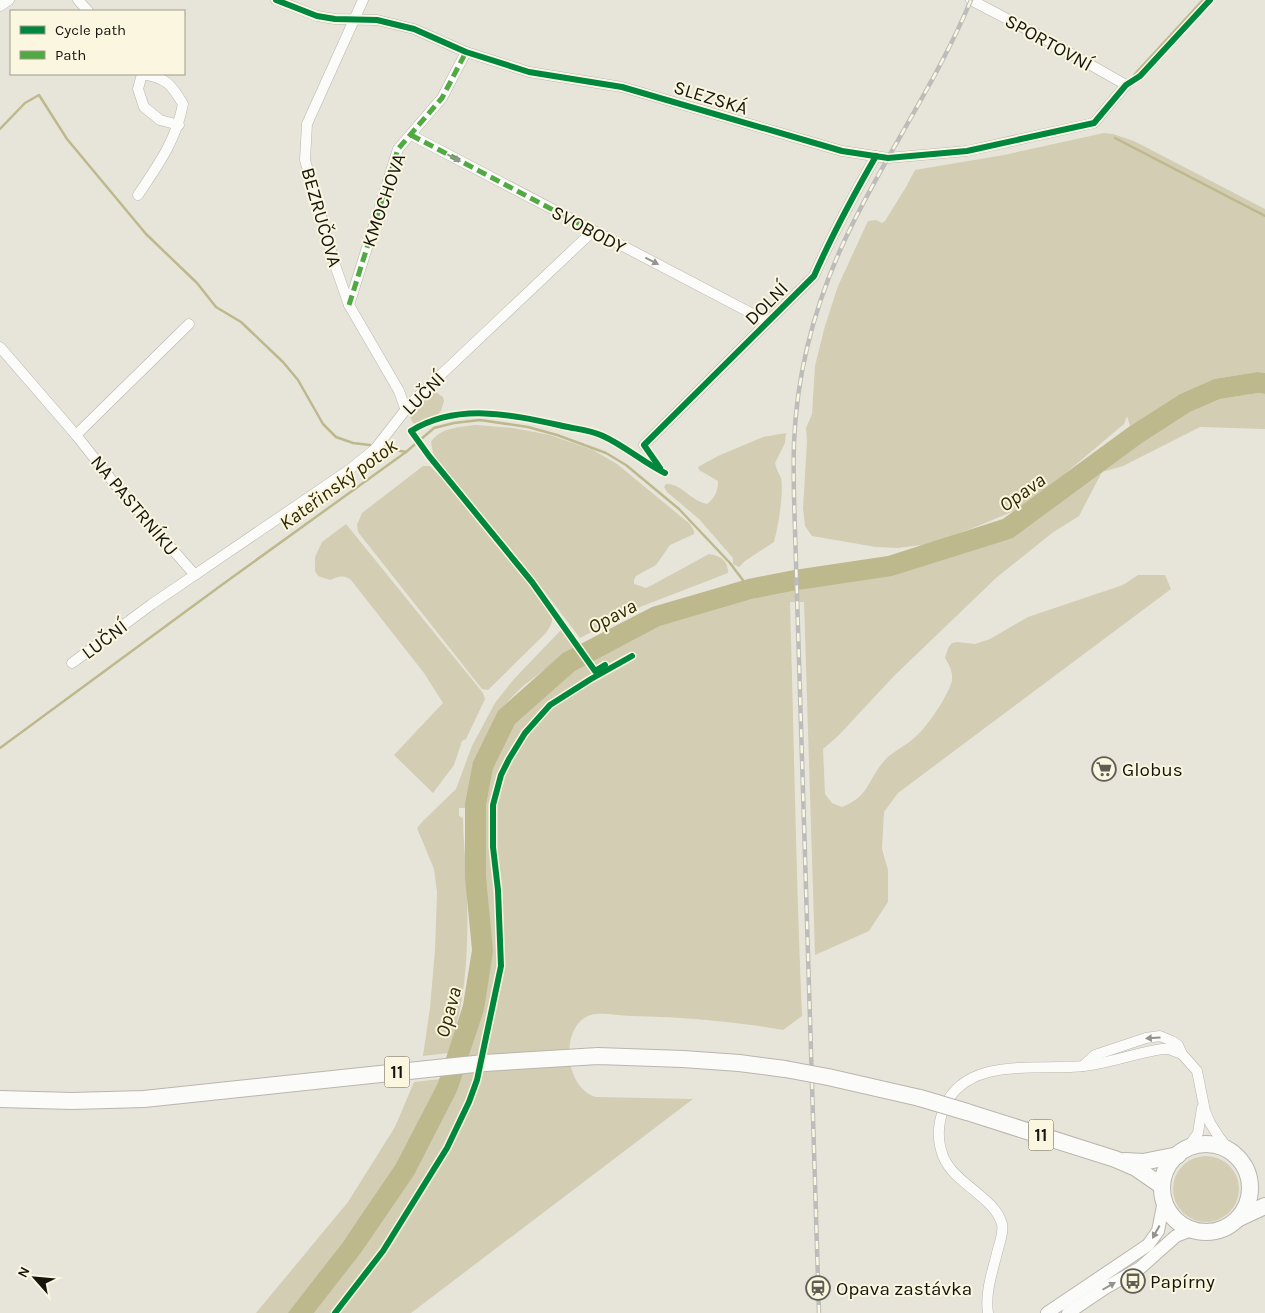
<svg xmlns="http://www.w3.org/2000/svg" width="1265" height="1313" font-family="Karla,sans-serif">
  <style>
    .green { fill: #d2cdb3 }
    .water { fill: #beb88d }
    .lines { fill: none; stroke-linecap: round; stroke-linejoin: round }
    .stream { stroke: #beb88d; stroke-width: 2.5 }
    .minor-casing { stroke: #b8b6ad; stroke-width: 11 }
    .tertiary-casing { stroke: #b8b6ad; stroke-width: 14 }
    .primary-casing { stroke: #b8b6ad; stroke-width: 18 }
    .minor { stroke: #fbfbf9; stroke-width: 10 }
    .tertiary { stroke: #fbfbf9; stroke-width: 12 }
    .primary { stroke: #fbfbf9; stroke-width: 16 }
    .rail-casing { stroke: #bcbcba; stroke-width: 4.5 }
    .rail { stroke: #faf6e0; stroke-width: 2.5; stroke-dasharray: 8; stroke-linecap: butt }
    .primary-bridge-casing { stroke: #b8b6ad; stroke-width: 18; stroke-linecap: butt }
    .primary-bridge { stroke: #fbfbf9; stroke-width: 16 }
    .quiet { stroke: #51a941; stroke-width: 5; stroke-dasharray: 10 5; stroke-linecap: butt }
    .cycleway-casing { stroke: #faf6e0; stroke-width: 9 }
    .cycleway { stroke: #00873e; stroke-width: 6 }
    .oneway { fill: #94948f }
    .labels { text-anchor: middle; stroke-width: 4; stroke-linejoin: round; paint-order: stroke }
    .shield { fill: #faf6e0; stroke: #5a584c; stroke-width: 1 }
    .shield-label { font-size: 18px; font-weight: bold; fill: #16150d }
    .street-label { font-size: 19px; fill: #16150d; stroke: #faf6e0 }
    .poi-label { font-size: 19px; fill: #16150d; stroke: #faf6e0; text-anchor: start }
    .water-label { font-size: 20px; font-style: italic; fill: #312a00; stroke: #faf6e0 }
  </style>
  <rect width="100%" height="100%" fill="#e7e5d9"/>
  <!-- green -->
  <g class="green">
    <path d="M1104,133L1113,134L1134,141L1265,209V373L1257,372L1214,379L1180,394L1130,426L1127,416L1124,424L1061,477L1014,511L973,528L929,544L898,548L876,547L812,536L805,526L803,508L807,442L806,428L812,414L815,366L825,326L838,286L868,221L876,220L882,223L885,221L906,187L915,170L1004,155Z"/>
    <path d="M433,390L443,397L444,401L441,411L434,418L415,424L413,423L410,416C414,405 424,397 433,390Z"/>
    <path d="M1258,393L1265,394V429L1200,427L1123,466L1102,472L1079,516L1052,533L996,578L894,676L838,736L823,749L825,794L832,803L842,807C870,796 867,780 885,760C893,751 906,746 915,737C926,729 950,693 952,680C953,672 949,664 945,658L948,648L952,643L957,642L975,644L990,639L1028,617L1123,585L1138,575H1165L1171,589L898,793L884,812L882,849L888,870V902L869,931L815,955L804,602H790C794,740 796,878 802,1016L783,1030C733,1021 682,1017 631,1016C619,1016 607,1013 596,1014C560,1017 561,1087 596,1097L693,1099L411,1313H314L360,1254L457,1091L486,877V806L493,769L515,724L575,671L660,626L752,599L798,590L1013,538L1142,443L1190,412L1220,399Z"/>
    <path d="M476,425L513,428L550,435L593,450L617,464L690,524L694,531V534L670,545L656,565L636,576L634,580V584L646,588L654,584L709,554C721,556 728,560 728,573L640,607L580,638L545,592L442,467L433,453L431,442C441,427 460,427 476,425Z"/>
    <path d="M786,433L785,443L775,463C776,469 779,473 781,478C784,493 778,527 774,542L745,561L739,567L733,564V558L699,519L667,492L664,487L666,484C681,483 691,501 707,504C715,498 718,491 718,481L699,470L698,467L718,456L763,437Z"/>
    <path d="M423,466H430L441,477L544,602C553,616 556,620 545,634L488,690L482,689L358,532L357,525L362,513Z"/>
    <path d="M346,524L483,693L485,699L466,739L462,741L454,765L433,793L394,755L443,703L424,673L351,580C343,574 338,577 330,580L318,576L315,571V557L322,542Z"/>
    <path d="M561,630L574,647L523,686L510,699L498,715L466,808H459V816L463,818C463,836 465,853 466,871C469,932 469,995 448,1053L423,1056L430,1008L435,950L437,892L434,869L417,828L424,820L456,789L472,746L495,703L514,679Z"/>
    <path d="M441,1079L403,1155L362,1216L290,1313H256L348,1202L395,1127L414,1082Z"/>
    <circle cx="1206" cy="1189" r="33"/>
  </g>
  <!-- water -->
  <path class="water" d="M1257,372L1265,373V394L1258,393L1220,399L1190,412L1142,443L1013,538L892,576L798,590L752,599L660,626L575,671L515,724L493,769L486,806V877L493,951L484,1010L457,1091L414,1175L360,1254L314,1313H288L343,1242L396,1164L438,1083L463,1005L472,950L465,878V804L473,762L498,711L563,653L652,607L748,579L794,570L888,556L1003,519L1130,426L1180,394L1214,379Z"/>
  <g class="lines">
    <!-- stream -->
    <g class="stream">
      <path d="M1134,75L1203,0"/>
      <path d="M0,129L25,103L39,95L67,139L146,234L197,283L216,307L241,322L283,362L298,380L323,424L336,437L353,443L370,445"/>
      <path d="M1115,138L1265,216"/>
      <path d="M385,448L406,452"/>
      <path d="M0,748L223,584L406,452L434,428L454,423L480,420L528,427L557,435L606,453L626,465L679,509L730,563L745,583"/>
    </g>
    <!-- minor casing -->
    <g class="minor-casing">
      <g id="minor">
        <path d="M78,0L88,11"/>
        <path d="M276,0L317,16L335,19L377,20L414,29L466,52L529,72L622,87L842,151L888,158L967,151L1094,123L1126,85L1040,36L971,0"/>
        <path d="M363,0L307,124L305,160L335,265L349,305L399,391L405,408"/>
        <path d="M0,6L9,0"/>
        <path d="M411,135L768,322"/>
        <path d="M138,195C158,165 176,141 183,104C171,84 167,78 142,74L138,89L144,107L160,120L179,125"/>
        <path d="M349,305L398,149L442,98L466,52"/>
        <path d="M0,347L76,435L114,483L195,575"/>
        <path d="M76,435L189,324"/>
        <path d="M644,445L814,276C832,235 853,196 876,156"/>
        <path d="M72,663L152,604L349,470L375,449L410,404L593,231"/>
        <path d="M1083,1066L1095,1055L1146,1038L1160,1036L1172,1041L1178,1045L1182,1054L1197,1071L1205,1111L1210,1123L1219,1137L1231,1152"/>
        <path d="M1187,1149L1198,1133L1202,1108"/>
        <path d="M988,1313C985,1293 992,1273 997,1253C999,1244 1004,1233 1002,1224C995,1197 954,1184 943,1156C937,1140 938,1123 944,1108C966,1055 1039,1071 1084,1066C1111,1063 1135,1053 1162,1049H1169L1182,1054"/>
      </g>
    </g>
    <!-- tertiary casing -->
    <g class="tertiary-casing">
      <g id="tertiary">
        <path d="M1047,1313L1148,1245L1158,1231L1164,1201"/>
        <path d="M1068,1313L1105,1288L1140,1268L1176,1236L1192,1230"/>
      </g>
    </g>
    <!-- primary casing -->
    <g class="primary-casing">
      <g id="primary">
        <path d="M828,1077L920,1098"/>
        <path d="M0,1099L72,1101L144,1099L484,1063L598,1056L683,1059L739,1063L785,1069"/>
        <path d="M967,1112L1115,1159L1136,1168L1162,1186"/>
        <circle cx="1206" cy="1188" r="44"/>
        <path d="M1125,1161L1143,1162L1178,1155"/>
        <path d="M1239,1218L1265,1206"/>
      </g>
    </g>
    <!-- minor -->
    <use href="#minor" class="minor"/>
    <!-- tertiary -->
    <use href="#tertiary" class="tertiary"/>
    <!-- primary -->
    <use href="#primary" class="primary"/>
    <!-- rail casing -->
    <g class="rail-casing">
      <path id="rail" d="M819,1313L795,530C794,501 793,472 794,443C797,366 819,290 854,221C891,147 939,77 971,0"/>
    </g>
    <!-- rail -->
    <use href="#rail" class="rail"/>
    <!-- primary-bridge casing -->
    <g class="primary-bridge-casing">
      <g id="primary-bridge">
        <path d="M785,1069L828,1077"/>
        <path d="M920,1098L967,1112"/>
      </g>
    </g>
    <!-- primary-bridge -->
    <use href="#primary-bridge" class="primary-bridge"/>
    <!-- quiet -->
    <g class="quiet">
      <path d="M411,135L593,231"/>
      <path d="M349,305L398,149L442,98L466,52"/>
    </g>
    <!-- cycleway casing -->
    <g class="cycleway-casing">
      <g id="cycleway">
        <path d="M276,0L317,16L335,19L377,20L414,29L466,52L529,72L622,87L842,151L888,158L967,151L1094,123L1126,85L1140,76L1210,0"/>
        <path d="M660,468L644,445L814,276C832,235 853,196 876,156"/>
        <path d="M605,665L595,671L532,582L429,456L411,431C458,402 513,415 563,426C576,429 591,430 603,436C625,446 644,463 665,473"/>
        <path d="M335,1313L383,1251L447,1148L469,1102L477,1080L501,966L498,890L493,847V805L501,775L509,759L525,733L550,705L591,679L632,656"/>
      </g>
    </g>
    <!-- cycleway -->
    <use href="#cycleway" class="cycleway"/>
  </g>
  <!-- one-way arrows -->
  <defs><path id="oneway-solid" d="M-6-.8H1V-3.2L6.5 0L1 3.2V.8H-6Z" transform="scale(1.25)"/></defs>
  <g class="oneway">
    <use href="#oneway-solid" transform="translate(454 158) rotate(28)"/>
    <use href="#oneway-solid" transform="translate(652 261) rotate(27)"/>
    <use href="#oneway-solid" transform="translate(1153 1038) rotate(176)"/>
    <use href="#oneway-solid" transform="translate(1156 1232) rotate(119)"/>
    <use href="#oneway-solid" transform="translate(1109 1286) rotate(-30)"/>
  </g>
  <!-- icons -->
  <defs>
    <g id="supermarket-ring" transform="scale(1.25)"><circle r="9.5" fill="#faf6e0" stroke="#5f5e54" stroke-width="1.5"/><path d="M-6-5.5h2.5l.6 2H6L4.5 2H-2.5L-4.4-4H-6ZM-1.5 3.2a1.3 1.3 0 1 0 .1 0ZM3 3.2a1.3 1.3 0 1 0 .1 0Z" fill="#5f5e54"/></g>
    <g id="bus-ring" transform="scale(1.25)"><circle r="9.5" fill="#faf6e0" stroke="#5f5e54" stroke-width="1.5"/><path d="M-5-6H5V4H4V6H2V4H-2V6H-4V4H-5ZM-3.5-4V0h7V-4ZM-3.5 1.2v1.5H-2V1.2ZM2 1.2v1.5H3.5V1.2Z" fill="#5f5e54"/></g>
    <g id="station-ring" transform="scale(1.25)"><circle r="9.5" fill="#faf6e0" stroke="#5f5e54" stroke-width="1.5"/><path d="M-3-6H3Q5-6 5-4V2Q5 4 3 4L4.5 6H3L1.5 4h-3L-3 6H-4.5L-3 4Q-5 4-5 2V-4Q-5-6-3-6ZM-3.5-4v3h7v-3ZM-3.5 1v1.5H-2V1ZM2 1v1.5H3.5V1Z" fill="#5f5e54"/></g>
  </defs>
  <g fill-rule="evenodd">
    <use href="#supermarket-ring" x="1104" y="769"/>
    <use href="#bus-ring" x="1133" y="1281"/>
    <use href="#station-ring" x="818" y="1288"/>
  </g>
  <g class="labels">
    <!-- shield labels -->
    <g class="shield">
      <rect x="384.5" y="1056.5" width="25" height="31" rx="4"/>
      <rect x="1028.5" y="1119.5" width="25" height="31" rx="4"/>
    </g>
    <g class="shield-label">
      <text x="397" y="1078">11</text>
      <text x="1041" y="1141">11</text>
    </g>
    <!-- street labels -->
    <g class="street-label">
      <text transform="translate(1049 42) rotate(29)" y="7">SPORTOVNÍ</text>
      <text transform="translate(711 97) rotate(17)" y="7">SLEZSKÁ</text>
      <text transform="translate(383 200) rotate(-71)" y="7">KMOCHOVA</text>
      <text transform="translate(322 217) rotate(74)" y="7">BEZRUČOVA</text>
      <text transform="translate(589 229) rotate(28)" y="7">SVOBODY</text>
      <text transform="translate(766 303) rotate(-45)" y="7">DOLNÍ</text>
      <text transform="translate(423 393) rotate(-45)" y="7">LUČNÍ</text>
      <text transform="translate(135 505) rotate(50)" y="7">NA PASTRNÍKU</text>
      <text transform="translate(104 639) rotate(-37)" y="7">LUČNÍ</text>
    </g>
    <!-- poi labels -->
    <g class="poi-label">
      <text x="1122" y="776">Globus</text>
      <text x="1150" y="1288">Papírny</text>
      <text x="836" y="1295">Opava zastávka</text>
    </g>
    <!-- water labels -->
    <g class="water-label">
      <text transform="translate(338 484) rotate(-36)" y="7">Kateřinský potok</text>
      <text transform="translate(1022 492) rotate(-35)" y="7">Opava</text>
      <text transform="translate(612 616) rotate(-28)" y="7">Opava</text>
      <text transform="translate(448 1012) rotate(-75)" y="7">Opava</text>
    </g>
  </g>
  <!-- legend -->
  <rect x="10" y="10" width="175" height="65" fill="#faf6e0" stroke="#9f9c8c"/>
  <rect x="20" y="26" width="25" height="8" fill="#00873e" stroke="#9f9c8c"/>
  <text x="55" y="35" font-size="15" fill="#16150d">Cycle path</text>
  <rect x="20" y="51" width="25" height="8" fill="#51a941" stroke="#9f9c8c"/>
  <text x="55" y="60" font-size="15" fill="#16150d">Path</text>
  <!-- north arrow -->
  <g transform="translate(35 1278) rotate(297)" stroke="#faf6e0" stroke-width="4" paint-order="stroke">
  <path d="M0-4L9 19L0 12L-9 19Z" fill="#16150d"/>
  <text y="-8" font-size="14" font-weight="bold" text-anchor="middle" fill="#16150d">N</text>
  </g>
</svg>
